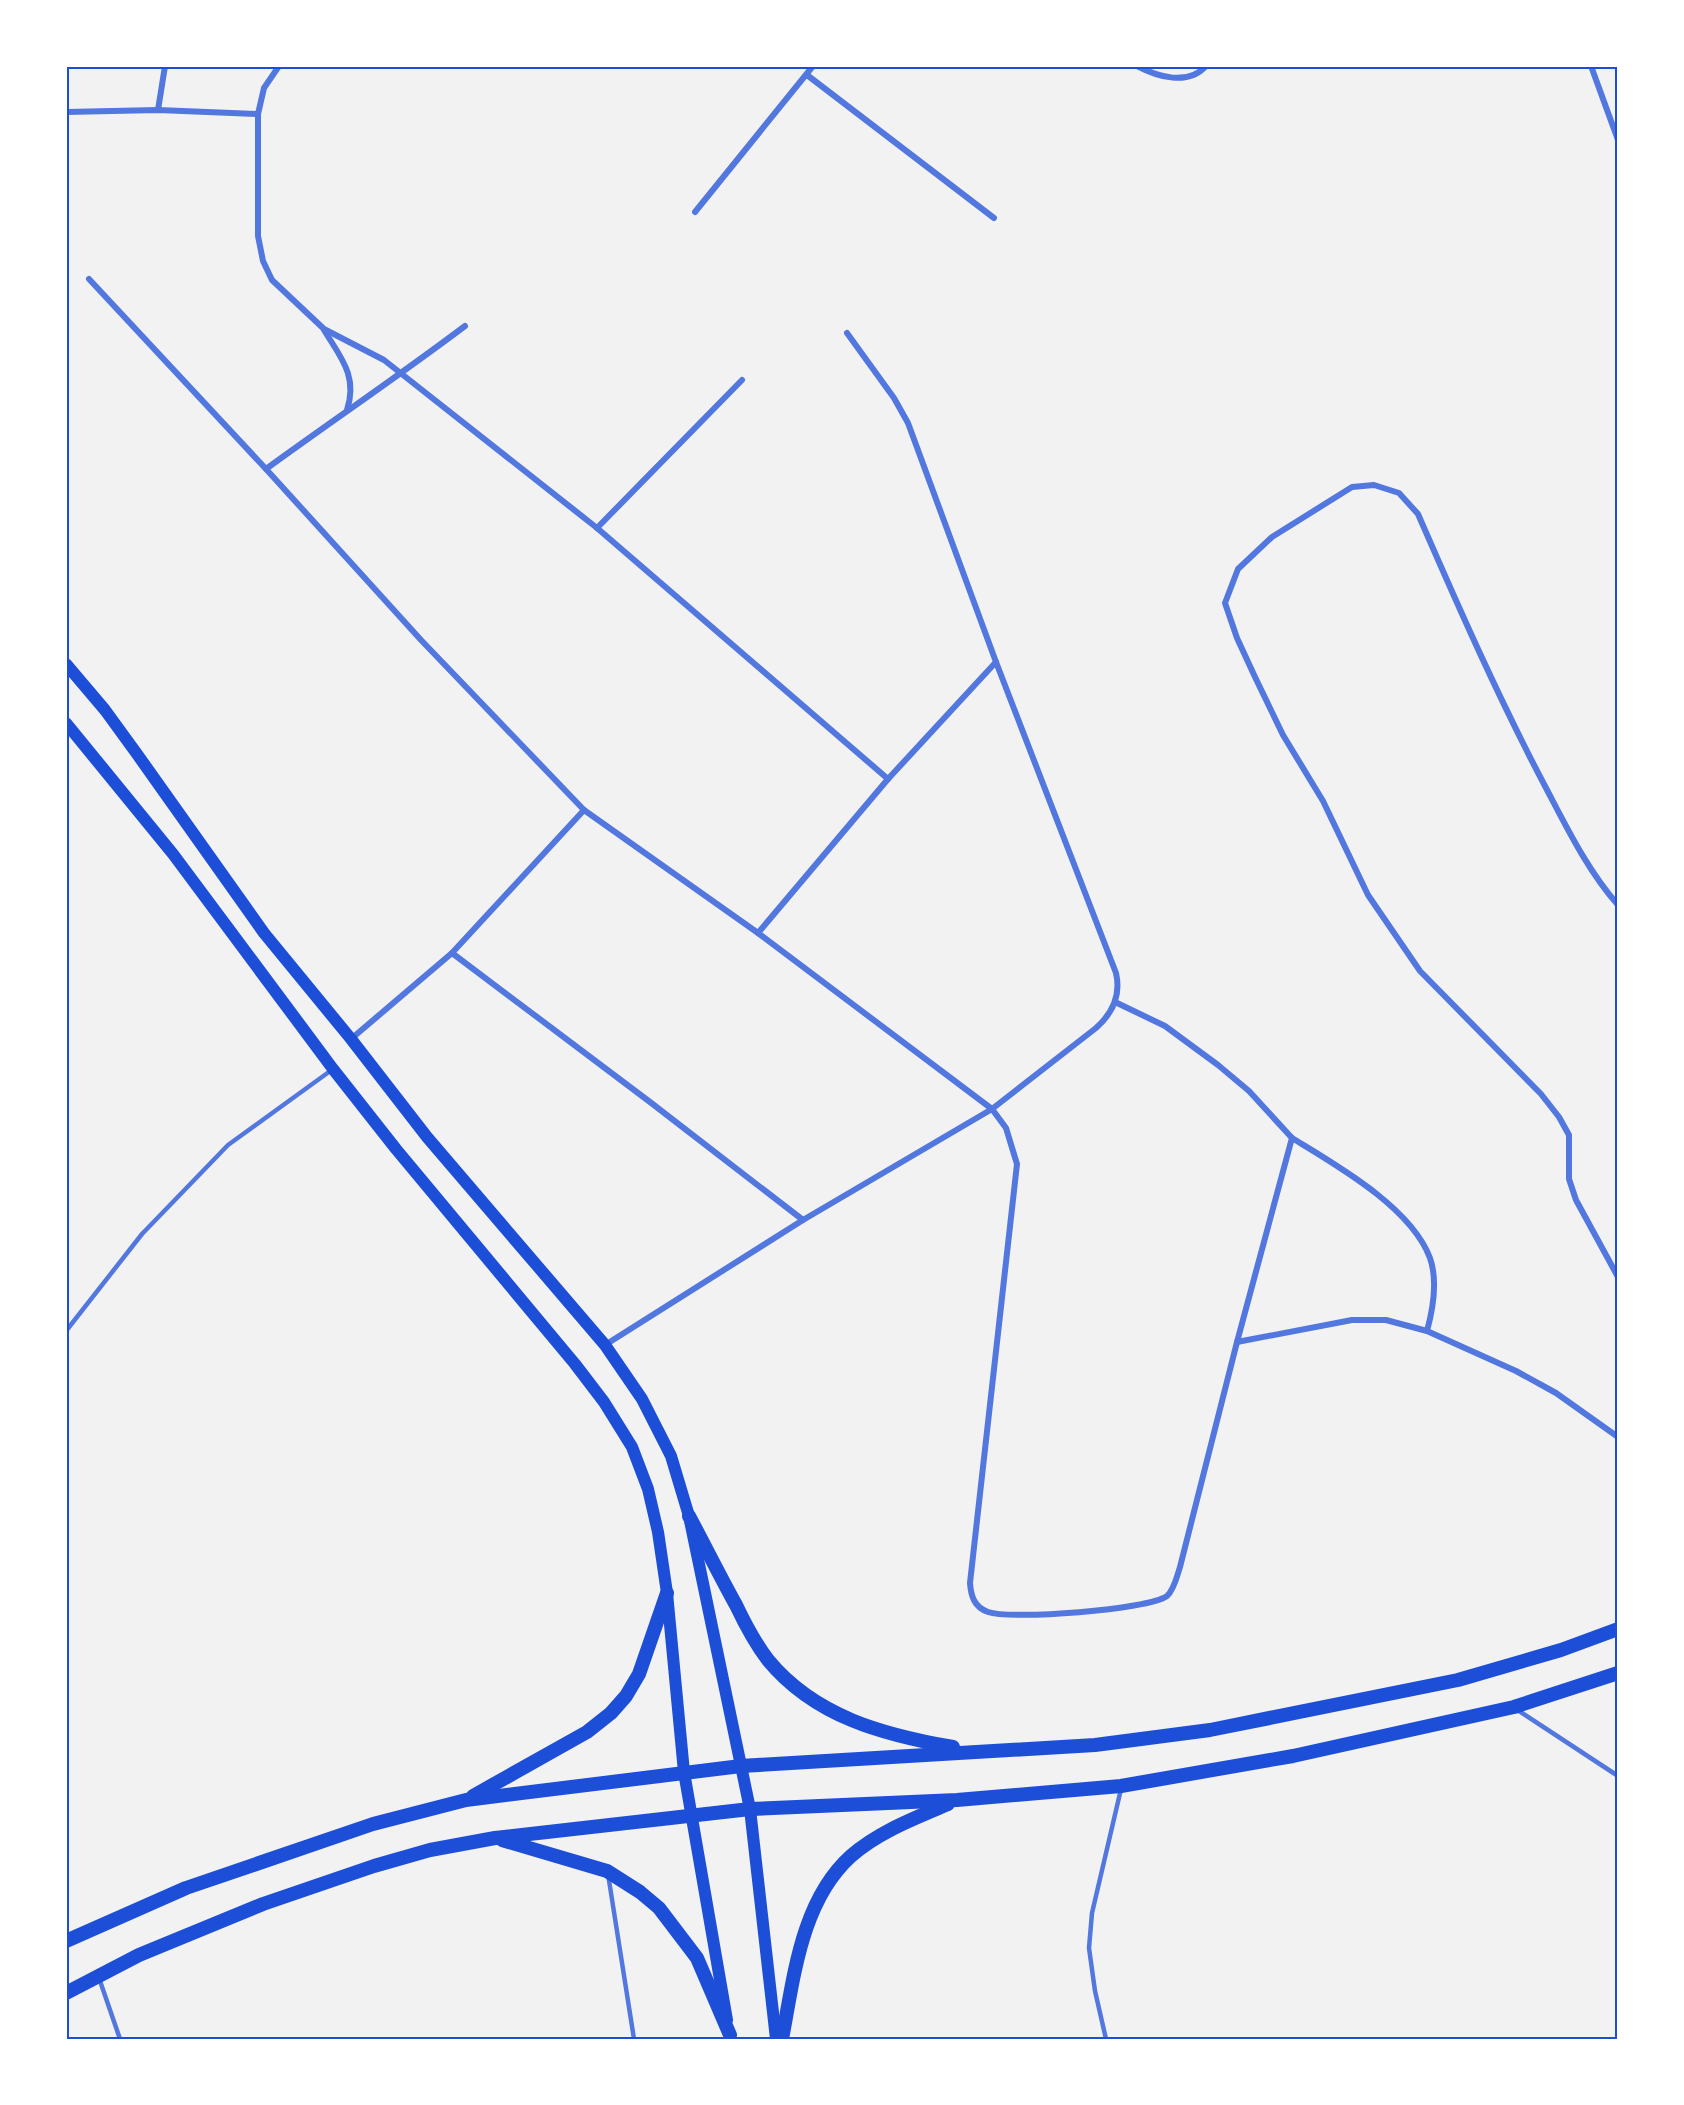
<svg xmlns="http://www.w3.org/2000/svg" width="1684" height="2105" font-family="Bitter,serif">
  <style>
    .lines { fill: none; stroke-linecap: round; stroke-linejoin: round }
    .service { stroke: #5277de; stroke-width: 4.5 }
    .minor { stroke: #5277de; stroke-width: 6 }
    .secondary { stroke: #1d4ed8; stroke-width: 12 }
    .primary { stroke: #1d4ed8; stroke-width: 14 }
    .neatline { fill: none; stroke: #1d4ed8; stroke-width: 2 }
  </style>
  <rect width="100%" height="100%" fill="#f2f2f2"/>
  <g class="lines">
    <!-- service -->
    <g class="service">
      <path d="M66,1331L142,1234L228,1145L333,1069"/>
      <path d="M1516,1709L1618,1776"/>
      <path d="M608,1874L634,2039"/>
      <path d="M99,1978L120,2039"/>
      <path d="M1106,2039L1095,1991L1089,1948L1092,1913L1121,1789"/>
    </g>
    <!-- minor -->
    <g class="minor">
      <path d="M279,66L264,88L258,114V236L263,261L272,280L324,329L384,360L597,528L888,779"/>
      <path d="M1137,66C1158,77 1188,86 1206,66"/>
      <path d="M1591,66L1618,140"/>
      <path d="M807,75L994,218"/>
      <path d="M158,110L165,66"/>
      <path d="M66,112L158,110L258,114"/>
      <path d="M695,212L813,66"/>
      <path d="M89,279L266,469L421,640L584,810L758,933L992,1109L1006,1128L1017,1164L970,1583C971,1596 974,1607 988,1612C1012,1620 1147,1610 1167,1596C1174,1590 1177,1576 1180,1567L1237,1342L1292,1138L1249,1091L1218,1065L1165,1026L1115,1002"/>
      <path d="M324,330C341,358 358,376 347,410"/>
      <path d="M266,469C332,421 400,375 465,326"/>
      <path d="M597,528L742,380"/>
      <path d="M1618,905C1588,871 1567,828 1546,788C1499,699 1458,606 1418,514L1399,493L1374,485L1352,487L1272,537L1238,569L1225,603L1237,638L1255,677L1283,735L1323,801L1368,895L1420,971L1541,1094L1559,1117L1569,1135V1179L1576,1200L1618,1277"/>
      <path d="M758,933L888,779L996,662"/>
      <path d="M452,953L650,1102L803,1220"/>
      <path d="M351,1039L452,953L584,810"/>
      <path d="M1292,1138C1336,1165 1411,1207 1430,1258C1438,1281 1433,1309 1427,1331"/>
      <path d="M1237,1342L1352,1320H1386L1427,1331L1516,1371L1556,1393L1618,1437"/>
      <path d="M605,1345L803,1220L992,1109L1096,1028C1113,1013 1121,995 1116,973L996,662L908,423L894,398L847,333"/>
    </g>
    <!-- secondary -->
    <g class="secondary">
      <path d="M66,664L105,710L137,754L264,933L351,1039L427,1137L605,1345L642,1399L671,1456L689,1516L750,1809L776,2039"/>
      <path d="M66,723L173,854L333,1069L396,1149L575,1364L604,1402L632,1447L648,1489L658,1532L667,1593L684,1772L727,2020"/>
    </g>
    <!-- primary -->
    <g class="primary">
      <path d="M689,1516C705,1546 720,1576 736,1605C745,1624 755,1643 768,1660C815,1717 884,1735 953,1747"/>
      <path d="M473,1796L587,1732L611,1713L626,1696L639,1674L667,1593"/>
      <path d="M502,1840L607,1871L640,1892L659,1908L697,1958L730,2035"/>
      <path d="M66,1941L186,1888L373,1824L466,1800L741,1766L1095,1745L1210,1730L1458,1680L1561,1650L1618,1629"/>
      <path d="M66,1993L139,1955L263,1904L374,1866L430,1850L495,1838L750,1809L957,1800L1121,1786L1293,1756L1514,1707L1618,1673"/>
      <path d="M782,2039C794,1977 801,1901 851,1856C878,1832 915,1818 948,1804"/>
    </g>
  </g>
  <!-- border -->
  <rect width="1684" height="2105" fill="none" stroke="#ffffff" stroke-width="135"/>
  <rect x="68" y="68" width="1548" height="1970" class="neatline"/>
</svg>
